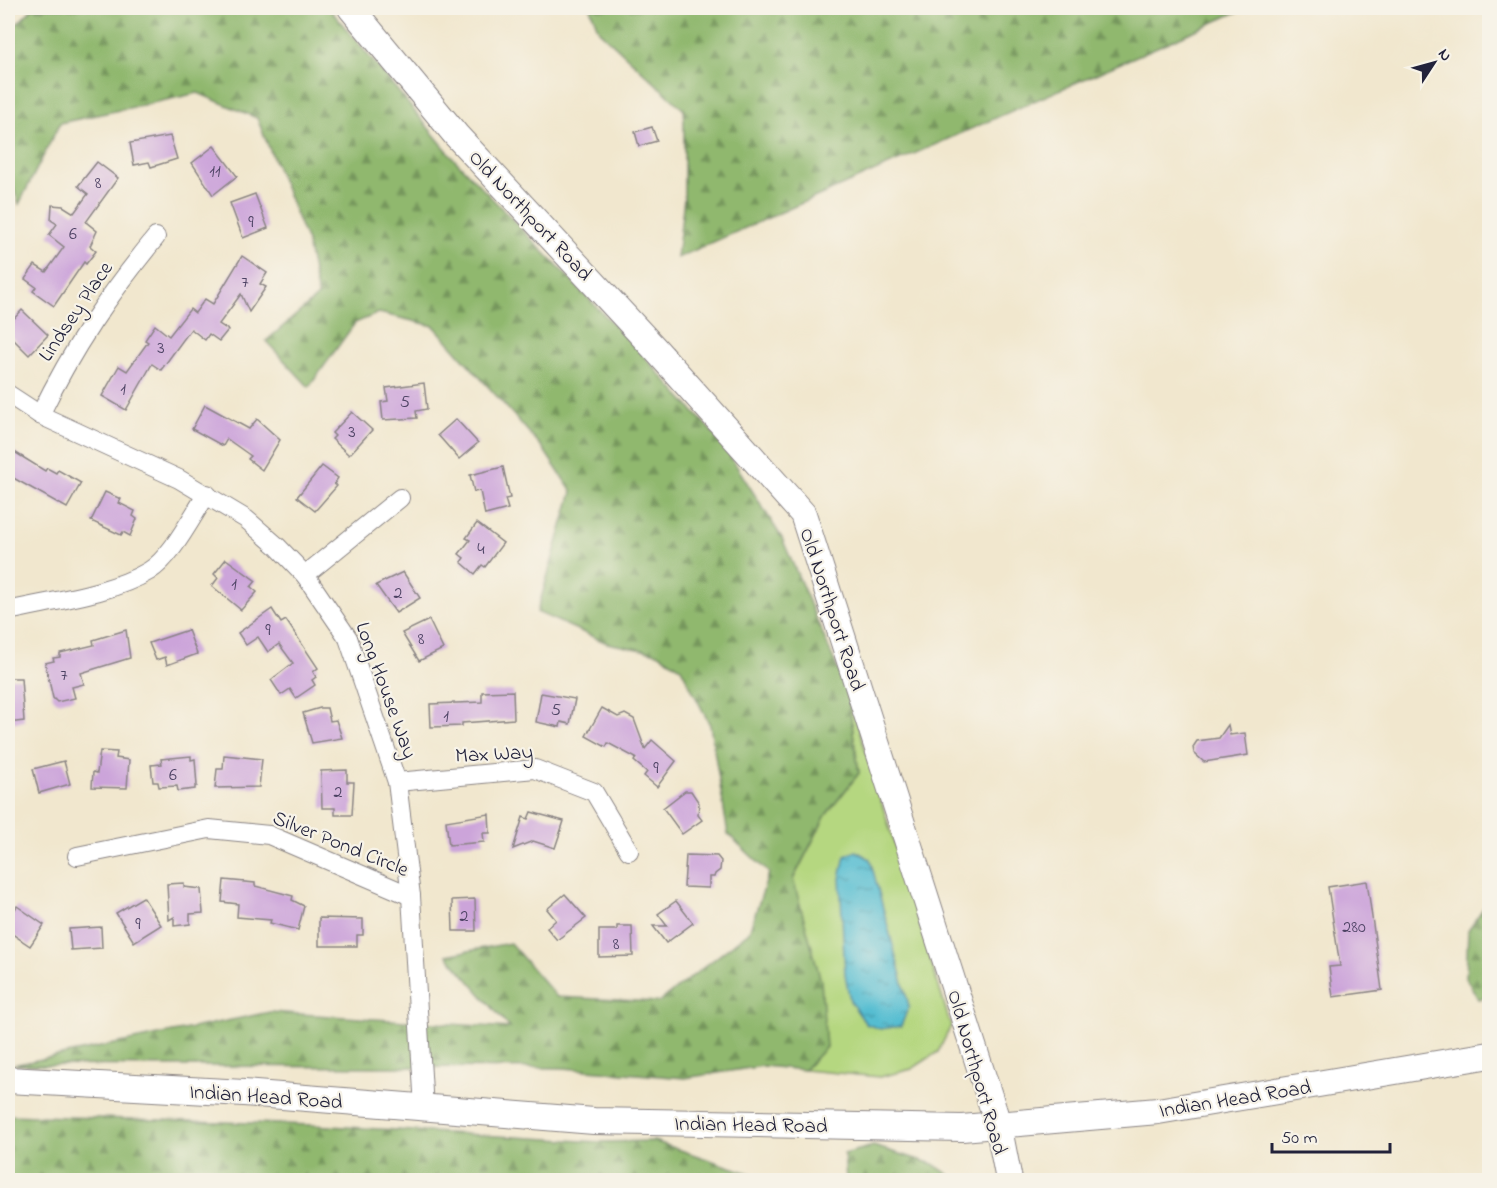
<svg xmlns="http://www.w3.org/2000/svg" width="1497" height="1188" font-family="'Indie Flower',sans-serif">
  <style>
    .grass { fill: #b5d780; stroke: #6c7c5e; stroke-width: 1.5 }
    .forest { fill: url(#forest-firs); stroke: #596d54; stroke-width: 1.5 }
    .water { fill: url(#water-ripples); stroke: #3b7086; stroke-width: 1.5 }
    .building { fill: #cca4da }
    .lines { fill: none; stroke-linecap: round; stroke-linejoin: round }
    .minor-casing { stroke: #8a8484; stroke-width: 20 }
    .secondary-casing { stroke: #8a8484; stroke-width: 28 }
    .minor { stroke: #fff; stroke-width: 18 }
    .secondary { stroke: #fff; stroke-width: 26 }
    .labels { text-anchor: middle; stroke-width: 4.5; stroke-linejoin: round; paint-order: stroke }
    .number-label { font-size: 18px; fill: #4c4263 }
    .street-label { font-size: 21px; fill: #22223b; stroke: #f7f3e8 }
  </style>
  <defs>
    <pattern id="forest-firs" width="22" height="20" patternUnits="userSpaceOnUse" patternTransform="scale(1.5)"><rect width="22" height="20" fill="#90b86e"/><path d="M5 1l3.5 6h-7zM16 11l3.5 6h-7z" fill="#75955c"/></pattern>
    <pattern id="water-ripples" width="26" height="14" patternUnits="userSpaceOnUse" patternTransform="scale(1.5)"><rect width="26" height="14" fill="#54bdd1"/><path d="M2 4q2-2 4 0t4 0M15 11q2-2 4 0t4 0" fill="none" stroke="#4599ab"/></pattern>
  </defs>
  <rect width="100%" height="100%" fill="#f7f3e8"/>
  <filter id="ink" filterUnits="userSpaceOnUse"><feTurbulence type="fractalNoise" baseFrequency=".0167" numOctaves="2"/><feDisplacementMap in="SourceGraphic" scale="12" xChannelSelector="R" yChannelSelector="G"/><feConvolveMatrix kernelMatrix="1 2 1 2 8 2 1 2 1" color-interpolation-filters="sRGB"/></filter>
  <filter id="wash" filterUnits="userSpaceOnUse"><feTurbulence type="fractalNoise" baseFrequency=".008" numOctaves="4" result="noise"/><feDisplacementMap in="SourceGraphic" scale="24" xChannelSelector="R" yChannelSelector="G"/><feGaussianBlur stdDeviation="1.35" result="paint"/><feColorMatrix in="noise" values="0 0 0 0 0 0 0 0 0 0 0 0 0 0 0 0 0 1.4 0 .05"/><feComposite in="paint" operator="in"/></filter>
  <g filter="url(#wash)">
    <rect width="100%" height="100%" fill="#f1e7ce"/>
    <!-- grass -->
    <path class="grass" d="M847,691L951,1026L938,1052L912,1069L880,1077L804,1070L826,1047L793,880L826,815L859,773Z"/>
    <!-- forest -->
    <g class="forest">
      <path d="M33,8H329L455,160L639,351L722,443L782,538L847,691L859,773L826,815L793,879L821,981L826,1047L804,1070L763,1066L685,1078L563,1068L13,1065L270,1012L510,1028L447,955L510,943L557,997L659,1002L749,932L769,873L728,834L710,725L681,668L658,653L607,643L537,612L572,492L542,447L434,326L379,313L355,323L309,387L266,341L318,296L307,242L257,118L198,93L60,123L19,204L8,172V27L18,23Z"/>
      <path d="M590,8H1246L677,258L684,198V110L599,31Z"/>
      <path d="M1489,900V997L1478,999L1466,978L1468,930Z"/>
      <path d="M8,1115L312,1125L599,1142L654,1141L769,1180H8Z"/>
      <path d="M873,1146L933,1164L957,1180H843L846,1179L844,1154Z"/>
    </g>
    <!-- water -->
    <path class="water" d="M856,851L870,859L909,1006L901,1026L880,1029L866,1024L850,1001L845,974L840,878L845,856Z"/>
    <g id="blocks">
      <!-- building -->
      <g class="building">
        <path d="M652,127L657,141L639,146L635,132Z"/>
        <path d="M170,136L177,159L151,167L149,162L134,165L130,143Z"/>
        <path d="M214,146L237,176L213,195L192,163Z"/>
        <path d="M97,162L118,178L86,222L97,231L90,246L96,251L86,264L84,262L54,306L33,291L36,287L25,279L35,265L46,272L64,247L49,235L57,224L51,220L52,205L63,206L74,213L88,194L78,186Z"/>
        <path d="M255,194L268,228L243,238L230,203Z"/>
        <path d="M242,256L267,273L260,284L266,287L249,312L241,294L219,324L228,330L219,341L209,334L205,340L191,329L161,370L152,364L126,410L102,396L119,366L127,371L148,342L145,340L155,325L169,336L190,309L195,313L205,299L213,304Z"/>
        <path d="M22,310L48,335L29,355L8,334V325Z"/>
        <path d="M424,383L427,409L416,411L417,418L383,420L381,402L388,401L386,388Z"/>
        <path d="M205,405L249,429L257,419L280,440L262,470L248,459L251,456L227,439L223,446L192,429Z"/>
        <path d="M352,412L372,430L349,455L332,439L335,436L332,433Z"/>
        <path d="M456,419L478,443L459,459L438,435Z"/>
        <path d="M8,448L45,471L47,468L56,473L58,470L81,483L67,508L8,475Z"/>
        <path d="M322,466L338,478L334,484L337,486L315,511L297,497Z"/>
        <path d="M503,467L510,498L505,499L508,509L485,515L480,491L474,492L470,475Z"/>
        <path d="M105,492L121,499L119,503L135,511L133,516L137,519L130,536L123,532L121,535L91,521Z"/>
        <path d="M477,523L503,543L485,567L482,565L475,574L461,562L464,558L459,554L470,540L466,538Z"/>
        <path d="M226,559L256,581L251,587L257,592L241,610L212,586L218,578L214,574Z"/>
        <path d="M403,572L420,598L396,613L376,585Z"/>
        <path d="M272,609L281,623L286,620L318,668L313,672L316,677L312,680L315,685L296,698L290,689L281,695L271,680L293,663L279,644L268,652L258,637L246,645L238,633Z"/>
        <path d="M429,620L443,649L419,661L402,633Z"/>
        <path d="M126,630L130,658L81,673L84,684L72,687L75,698L57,702L53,698L45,663L54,661L53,658L60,657V653L94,645L93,640Z"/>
        <path d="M188,630L197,654L167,665L165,657L156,660L149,643Z"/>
        <path d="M8,678H21L24,721L8,723Z"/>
        <path d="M513,691L514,719L462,723V726L431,727L430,704L482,702V692Z"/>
        <path d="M541,693L575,699L570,724L561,722L560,727L536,722Z"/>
        <path d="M320,708H327L330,721L336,720L342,738L312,743L303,713Z"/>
        <path d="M602,708L618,717L625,714L634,719L645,749L652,740L676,761L657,787L644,776L647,772L634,761L636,758L608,743L606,747L586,736Z"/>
        <path d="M1228,725L1230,735L1245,733L1248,755L1204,762L1194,753L1193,747L1197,741L1219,738Z"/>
        <path d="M100,751L117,752L116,758L129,760L127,788L92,787L93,772L97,773Z"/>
        <path d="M224,755L262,759L259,787L215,788L217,769H223Z"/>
        <path d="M191,756V760L195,759L197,786H195V789L178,791L177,786L159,787L158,782H153L151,765L162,764L161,759Z"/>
        <path d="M64,761L70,784L39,793L33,769Z"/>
        <path d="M347,770V782H354L352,815H335V808H322L321,771Z"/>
        <path d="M685,791H691L699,803L698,815L702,820L682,834L663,808Z"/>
        <path d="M531,812L564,821L555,848L533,841L513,849L523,817L528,819Z"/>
        <path d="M489,814L490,833H483L484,842L449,845L446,821Z"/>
        <path d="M686,855L717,856L721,861L720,870L715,874L714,877H709V888L684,887Z"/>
        <path d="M224,880L255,883V886L293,896L292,900L304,906L298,930L270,923L271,920L237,917L238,904L222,902Z"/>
        <path d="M1367,881L1382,990L1333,997L1329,967L1340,966L1328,887Z"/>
        <path d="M184,883V887L201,889L203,913L190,914V924L174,926V917L169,920L167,884Z"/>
        <path d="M565,894L586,918L557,940L547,928L556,920L547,909Z"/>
        <path d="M143,897L161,925L134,942L116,913Z"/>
        <path d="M475,899L476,931H453L452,900Z"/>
        <path d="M676,901L693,923L666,943L653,926H667L658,914Z"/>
        <path d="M17,906L44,925L30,946L8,931V920Z"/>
        <path d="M319,918L363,919V935H357V946H319Z"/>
        <path d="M617,926H632L633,956L599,957V930H617Z"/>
        <path d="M101,927L102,948L71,950L69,929Z"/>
      </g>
    </g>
  </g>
  <g filter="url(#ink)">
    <use href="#blocks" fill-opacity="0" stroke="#8a8484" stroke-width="1.5"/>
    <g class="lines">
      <!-- minor casing -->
      <g class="minor-casing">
        <g id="minor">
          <path d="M8,394L40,415L179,479L246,519L277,546L305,575L348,638L397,782L411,896L424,1108"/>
          <path d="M40,415C73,347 108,296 156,237"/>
          <path d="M305,575L400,498"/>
          <path d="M8,611C51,601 111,594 149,571C172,557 192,516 207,494"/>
          <path d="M397,782L535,769L594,792L629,851"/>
          <path d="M77,856L209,829L269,835L411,896"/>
        </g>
      </g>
      <!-- secondary casing -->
      <g class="secondary-casing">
        <g id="secondary">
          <path d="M351,8L456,135L656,350L803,514L998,1124L1009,1180"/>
          <path d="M8,1080L244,1093L594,1121L962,1128L1158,1111L1490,1055"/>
        </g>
      </g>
      <!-- minor -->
      <use href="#minor" class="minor"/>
      <!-- secondary -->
      <use href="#secondary" class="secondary"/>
    </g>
  </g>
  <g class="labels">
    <!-- number labels -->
    <g class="number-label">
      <text x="215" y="176">11</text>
      <text x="98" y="188">8</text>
      <text x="251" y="227">9</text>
      <text x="73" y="239">6</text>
      <text x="245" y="287">7</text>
      <text x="161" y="353">3</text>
      <text x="123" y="394">1</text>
      <text x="405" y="407">5</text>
      <text x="352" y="437">3</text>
      <text x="481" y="554">4</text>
      <text x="234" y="589">1</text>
      <text x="398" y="598">2</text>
      <text x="268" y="635">9</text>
      <text x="421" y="644">8</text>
      <text x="64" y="680">7</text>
      <text x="556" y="715">5</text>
      <text x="446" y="721">1</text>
      <text x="656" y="773">9</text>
      <text x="173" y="780">6</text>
      <text x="338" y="797">2</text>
      <text x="464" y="921">2</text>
      <text x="138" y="929">9</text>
      <text x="1354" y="932">280</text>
      <text x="616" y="949">8</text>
    </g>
    <!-- street labels -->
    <g class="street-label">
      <text transform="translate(531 215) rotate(47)" y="7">Old Northport Road</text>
      <text transform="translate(75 311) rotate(-56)" y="7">Lindsey Place</text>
      <text transform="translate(833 609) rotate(72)" y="7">Old Northport Road</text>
      <text transform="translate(387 690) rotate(70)" y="7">Long House Way</text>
      <text transform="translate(494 753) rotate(-3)" y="7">Max Way</text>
      <text transform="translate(341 843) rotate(22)" y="7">Silver Pond Circle</text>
      <text transform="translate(978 1072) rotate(74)" y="7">Old Northport Road</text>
      <text transform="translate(266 1096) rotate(4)" y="7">Indian Head Road</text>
      <text transform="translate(1235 1098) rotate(-9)" y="7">Indian Head Road</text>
      <text transform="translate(751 1124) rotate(1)" y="7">Indian Head Road</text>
    </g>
  </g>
  <!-- margin -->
  <rect width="1497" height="1188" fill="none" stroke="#f7f3e8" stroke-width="30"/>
  <!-- north arrow -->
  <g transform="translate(1434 63) rotate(54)" stroke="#f7f3e8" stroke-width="4.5" paint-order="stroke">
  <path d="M0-4.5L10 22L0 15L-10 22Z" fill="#22223b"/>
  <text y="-9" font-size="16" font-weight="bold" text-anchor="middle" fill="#22223b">N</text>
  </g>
  <!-- scale -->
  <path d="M1272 1143v9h118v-9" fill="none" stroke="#22223b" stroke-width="3"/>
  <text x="1281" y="1143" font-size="18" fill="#22223b" stroke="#f7f3e8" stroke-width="4.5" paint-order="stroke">50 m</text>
</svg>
